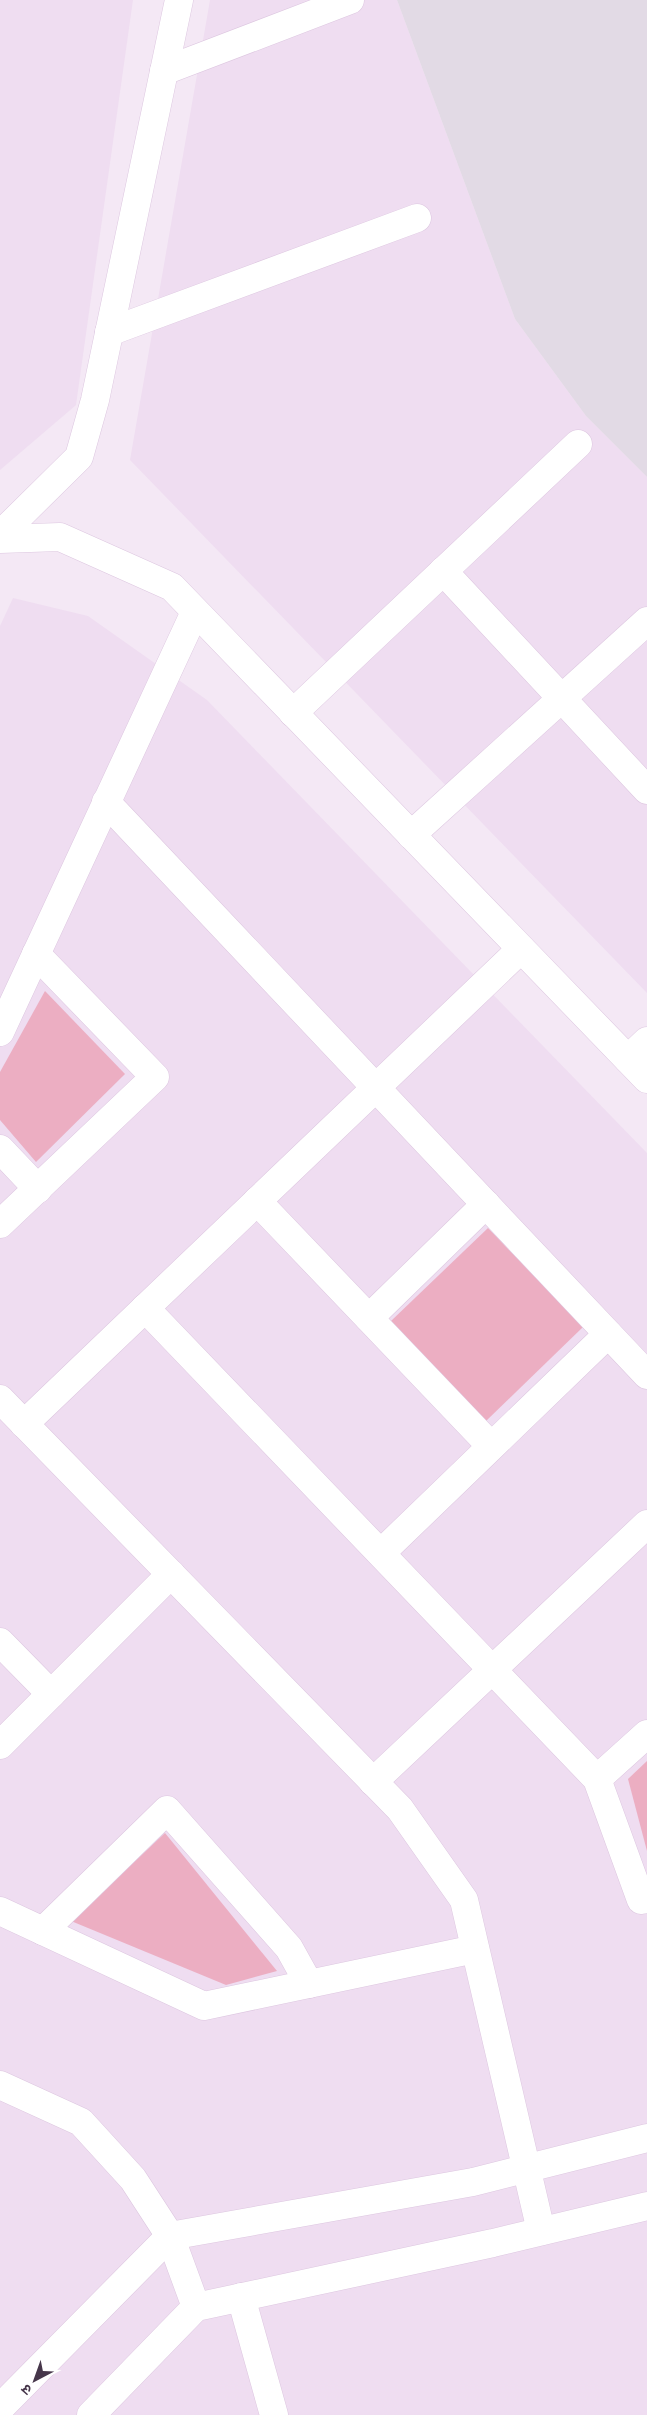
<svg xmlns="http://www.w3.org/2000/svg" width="647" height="2415" font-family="'Fira Sans','Noto Sans Devanagari',sans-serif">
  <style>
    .residential { fill: #efddf1 }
    .industrial { fill: #e2dae5 }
    .green { fill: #ecaec2 }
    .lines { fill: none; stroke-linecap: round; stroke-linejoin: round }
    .minor-casing { stroke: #ddc7e0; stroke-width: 29 }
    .minor { stroke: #fff; stroke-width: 28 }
  </style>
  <rect width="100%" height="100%" fill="#f4e8f5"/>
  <!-- residential -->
  <g class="residential">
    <path d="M0,0H133L76,405L0,470Z"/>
    <path d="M210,0H397L515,319L586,416L647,477V993L130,460Z"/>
    <path d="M13,598L88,616L207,700L647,1153V2415H0V626Z"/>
  </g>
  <!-- industrial -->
  <path class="industrial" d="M397,0H647V477L586,416L515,319Z"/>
  <!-- green -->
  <g class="green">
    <path d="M45,991L125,1074L36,1162L0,1120V1072Z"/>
    <path d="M488,1228L583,1327L486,1421L391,1321Z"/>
    <path d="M647,1761V1851L628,1779Z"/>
    <path d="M165,1833L277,1971L226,1985L71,1921Z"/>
  </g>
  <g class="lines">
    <!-- minor casing -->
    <g class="minor-casing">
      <g id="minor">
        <path d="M164,71L350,0"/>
        <path d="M109,332L417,218"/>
        <path d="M0,535L79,457L95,400L179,0"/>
        <path d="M0,539L60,537L172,587L647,1079"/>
        <path d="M443,571L647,790"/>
        <path d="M293,713L578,444"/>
        <path d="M106,802L647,1375"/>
        <path d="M411,835L647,621"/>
        <path d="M0,1032L195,612"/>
        <path d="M628,1059L647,1041"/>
        <path d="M0,1149L38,1189"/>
        <path d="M257,1201L491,1446"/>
        <path d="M0,1224L155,1077L36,954"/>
        <path d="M145,1308L597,1779L641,1900L647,1899"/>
        <path d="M369,1318L486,1204"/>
        <path d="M0,1399L400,1809L464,1900L541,2231"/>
        <path d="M24,1424L521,949"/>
        <path d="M381,1553L608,1334"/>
        <path d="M0,1642L51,1694"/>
        <path d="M0,1745L171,1574"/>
        <path d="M597,1779L647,1734"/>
        <path d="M373,1782L647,1524"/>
        <path d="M0,1911L204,2006L475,1949"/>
        <path d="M43,1931L167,1810L289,1948L309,1984"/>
        <path d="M0,2085L81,2122L133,2179L170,2236L196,2307"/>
        <path d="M241,2297L274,2415"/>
        <path d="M0,2408L170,2236L473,2182L647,2138"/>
        <path d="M91,2415L196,2307L493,2243L647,2206"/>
      </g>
    </g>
    <!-- minor -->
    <use href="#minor" class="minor"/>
  </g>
  <!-- north arrow -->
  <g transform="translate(35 2380) rotate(221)" stroke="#ffffff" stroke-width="4" paint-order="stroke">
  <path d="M0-4L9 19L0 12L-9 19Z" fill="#46364a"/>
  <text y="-8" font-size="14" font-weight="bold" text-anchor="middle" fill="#46364a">उ</text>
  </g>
</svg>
